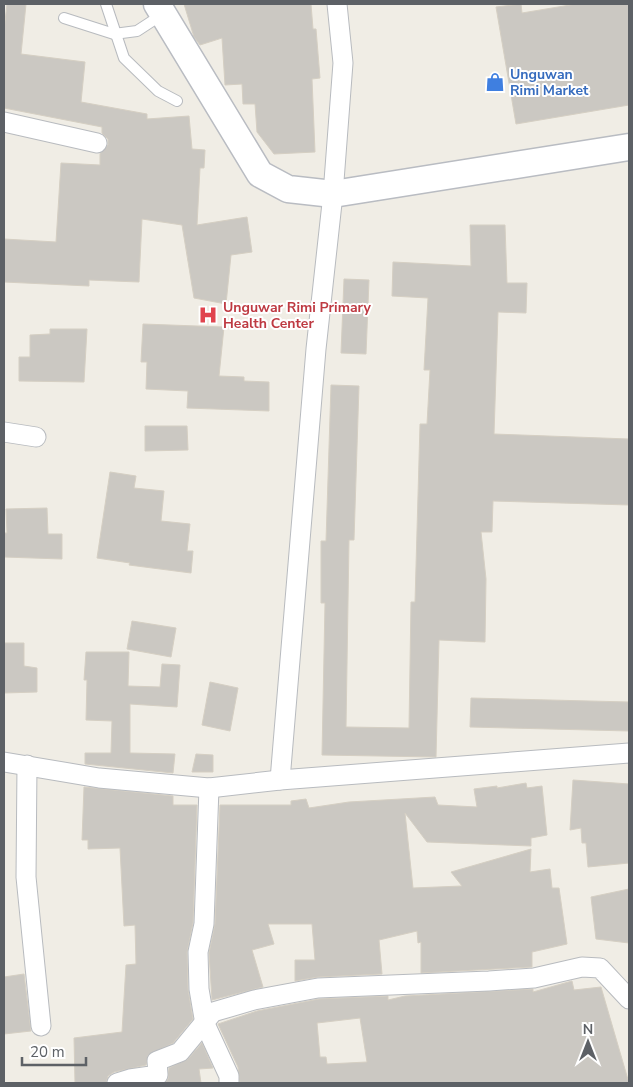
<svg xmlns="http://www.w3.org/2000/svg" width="633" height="1087" font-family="'Nunito Sans',sans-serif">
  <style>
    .building { fill: #cbc8c2; stroke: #d5cfc3; fill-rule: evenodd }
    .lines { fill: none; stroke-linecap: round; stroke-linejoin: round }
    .lane-casing { stroke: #b8bbbf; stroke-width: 12 }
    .street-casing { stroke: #b8bbbf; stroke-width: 21 }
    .secondary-casing { stroke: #b9bcc2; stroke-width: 29 }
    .lane { stroke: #fff; stroke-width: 10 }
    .street { stroke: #fff; stroke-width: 19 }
    .secondary { stroke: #fff; stroke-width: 26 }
    .labels { text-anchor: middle; stroke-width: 4; stroke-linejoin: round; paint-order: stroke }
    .shop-label { font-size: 14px; font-weight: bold; fill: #366cbe; stroke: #fff; text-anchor: start }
    .health-label { font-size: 14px; font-weight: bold; fill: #be3a42; stroke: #fff; text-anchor: start }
  </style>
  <rect width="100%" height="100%" fill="#f0ede5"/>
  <!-- building -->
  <g class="building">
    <path d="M7,4H26L21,54L85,62L81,102L147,114V119L189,116L192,149L205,150L204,168H200L197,225L247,217L252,252L231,255L226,304L194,298L182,225L142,219L139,282L89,280V286L4,282V239L56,242L61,163L100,165V154L108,145V139L102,133V127L4,108V30Z"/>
    <path d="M184,4H311L313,29H316L320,78L312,79L315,152L274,154L257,132L255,104H243L242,84L225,85L222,38L200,45L194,37Z"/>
    <path d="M521,4L522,13L576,4H629V105L516,124L496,7Z"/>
    <path d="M470,225H505L507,283H527L526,313L498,312L494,434L629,439V505L493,501L492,532H481L486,579L485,642L439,640L436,757L322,755L325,603H321V541H326L331,385L359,386L354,540H349L346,727L409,728L411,602H415L420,424H427L430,370H424L428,298L392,296L393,262L471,266Z"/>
    <path d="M344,279L369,280L366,354L341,353Z"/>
    <path d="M143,324L224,327L219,376L244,377V381L269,382V411L187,408L188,391L146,389L147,362H141Z"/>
    <path d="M50,329H87L84,382L19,381V357H30V335L50,334Z"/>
    <path d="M145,426H187L188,450L145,451Z"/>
    <path d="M110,472L136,476L134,488L164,491L161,521L190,524L187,551H193L191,573L129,565L130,563L97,558Z"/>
    <path d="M47,508L48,534H62V559L4,557V533H7L6,509Z"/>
    <path d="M132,621L176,628L171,657L127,649Z"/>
    <path d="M4,643H24V666L37,668V692L4,693Z"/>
    <path d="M86,652H129L128,686L160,687L162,664L180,665L177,707L130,704V753L175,754L173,773L85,764V753H111L112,721L86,720L87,680H84Z"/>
    <path d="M210,682L238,688L230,731L202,725Z"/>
    <path d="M471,698L629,702V731L470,727Z"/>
    <path d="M196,754L213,755V772H192Z"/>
    <path d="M573,780L629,784V863L588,867L586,843H582L581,828L570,830Z"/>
    <path d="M526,783L527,788L542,786L547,835L531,838V846L427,842L405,813L413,888L462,886L451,872L531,849L530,872L550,869L552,888H559L567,944L532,952V967L421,973V942L418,943L417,931L379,940L382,974L318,977L295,981V960H315L312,924H268L274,944L252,950L263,987L212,1000L209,953L215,924L220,805H291V801L306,799L309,808L349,802L435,797L438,805L477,807L474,789L497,786V788Z"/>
    <path d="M84,787L173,796V805H197L193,923L187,952L188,989L193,1019L173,1043L148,1055L146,1065L114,1072L108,1076L106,1083H75L74,1038L122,1032L126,965L136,964L135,925L124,926L120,848L88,849V840H82Z"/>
    <path d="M629,889V943L596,939L591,897Z"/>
    <path d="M24,974L31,1031L4,1034V977Z"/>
    <path d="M572,981L574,990L601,987L629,1083H240L238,1067L218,1024L257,1011L319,999L388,996V1000L405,996L533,989V992ZM360,1018L367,1062L327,1064L326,1057H320L317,1023Z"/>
    <path d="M202,1043L213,1068L199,1069L201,1083H165L168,1079L169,1068L188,1059Z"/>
  </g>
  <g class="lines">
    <!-- lane casing -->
    <g class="lane-casing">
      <g id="lane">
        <path d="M106,4L124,58L158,91L177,101"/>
        <path d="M64,18L114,34L137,31L163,14"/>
      </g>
    </g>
    <!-- street casing -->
    <g class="street-casing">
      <g id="street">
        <path d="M4,122L97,143"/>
        <path d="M4,432L36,437"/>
        <path d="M4,762L99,778L209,788L280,780L629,753"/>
        <path d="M27,765L26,877L41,1026"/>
        <path d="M280,780L316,349L333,194L343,63L337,4"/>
        <path d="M209,788L204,924L198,952L199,989L205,1024L229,1076V1083"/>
        <path d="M117,1083L130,1079L158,1075L157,1061L180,1052L213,1012L254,1000L318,988L489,981L534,978L582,967L600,968L629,999"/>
      </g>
    </g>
    <!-- secondary casing -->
    <g class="secondary-casing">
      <path id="secondary" d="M157,4L260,174L288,189L333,194L629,147"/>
    </g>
    <!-- lane -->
    <use href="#lane" class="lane"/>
    <!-- street -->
    <use href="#street" class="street"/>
    <!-- secondary -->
    <use href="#secondary" class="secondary"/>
  </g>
  <!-- icons -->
  <defs>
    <g id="shop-bare" transform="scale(1.5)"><path d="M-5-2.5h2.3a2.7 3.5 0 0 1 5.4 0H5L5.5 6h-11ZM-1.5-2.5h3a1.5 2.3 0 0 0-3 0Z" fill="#3f7fe0" stroke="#fff" stroke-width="2.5" paint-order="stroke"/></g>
    <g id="hospital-bare" transform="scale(1.5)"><path d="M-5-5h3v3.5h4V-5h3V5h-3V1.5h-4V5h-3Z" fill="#e0444e" stroke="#fff" stroke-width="2.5" paint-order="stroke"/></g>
  </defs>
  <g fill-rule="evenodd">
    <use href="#shop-bare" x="495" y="82"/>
    <use href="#hospital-bare" x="208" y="315"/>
  </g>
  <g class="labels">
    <!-- shop labels -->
    <g class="shop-label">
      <text x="510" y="79">Unguwan<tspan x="510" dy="16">Rimi Market</tspan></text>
    </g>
    <!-- health labels -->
    <g class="health-label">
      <text x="223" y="312">Unguwar Rimi Primary<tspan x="223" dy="16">Health Center</tspan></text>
    </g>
  </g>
  <!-- border -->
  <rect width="633" height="1087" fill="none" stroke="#5d6166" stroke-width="10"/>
  <!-- north arrow -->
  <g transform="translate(588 1042)" stroke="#ffffff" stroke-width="4" paint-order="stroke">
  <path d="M0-4L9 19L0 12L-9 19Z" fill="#5d6166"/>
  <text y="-8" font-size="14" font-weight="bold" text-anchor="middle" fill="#5d6166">N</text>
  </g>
  <!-- scale -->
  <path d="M22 1057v8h64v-8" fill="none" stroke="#5d6166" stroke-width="2.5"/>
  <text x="30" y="1057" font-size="15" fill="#5d6166" stroke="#ffffff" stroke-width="4" paint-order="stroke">20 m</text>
</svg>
